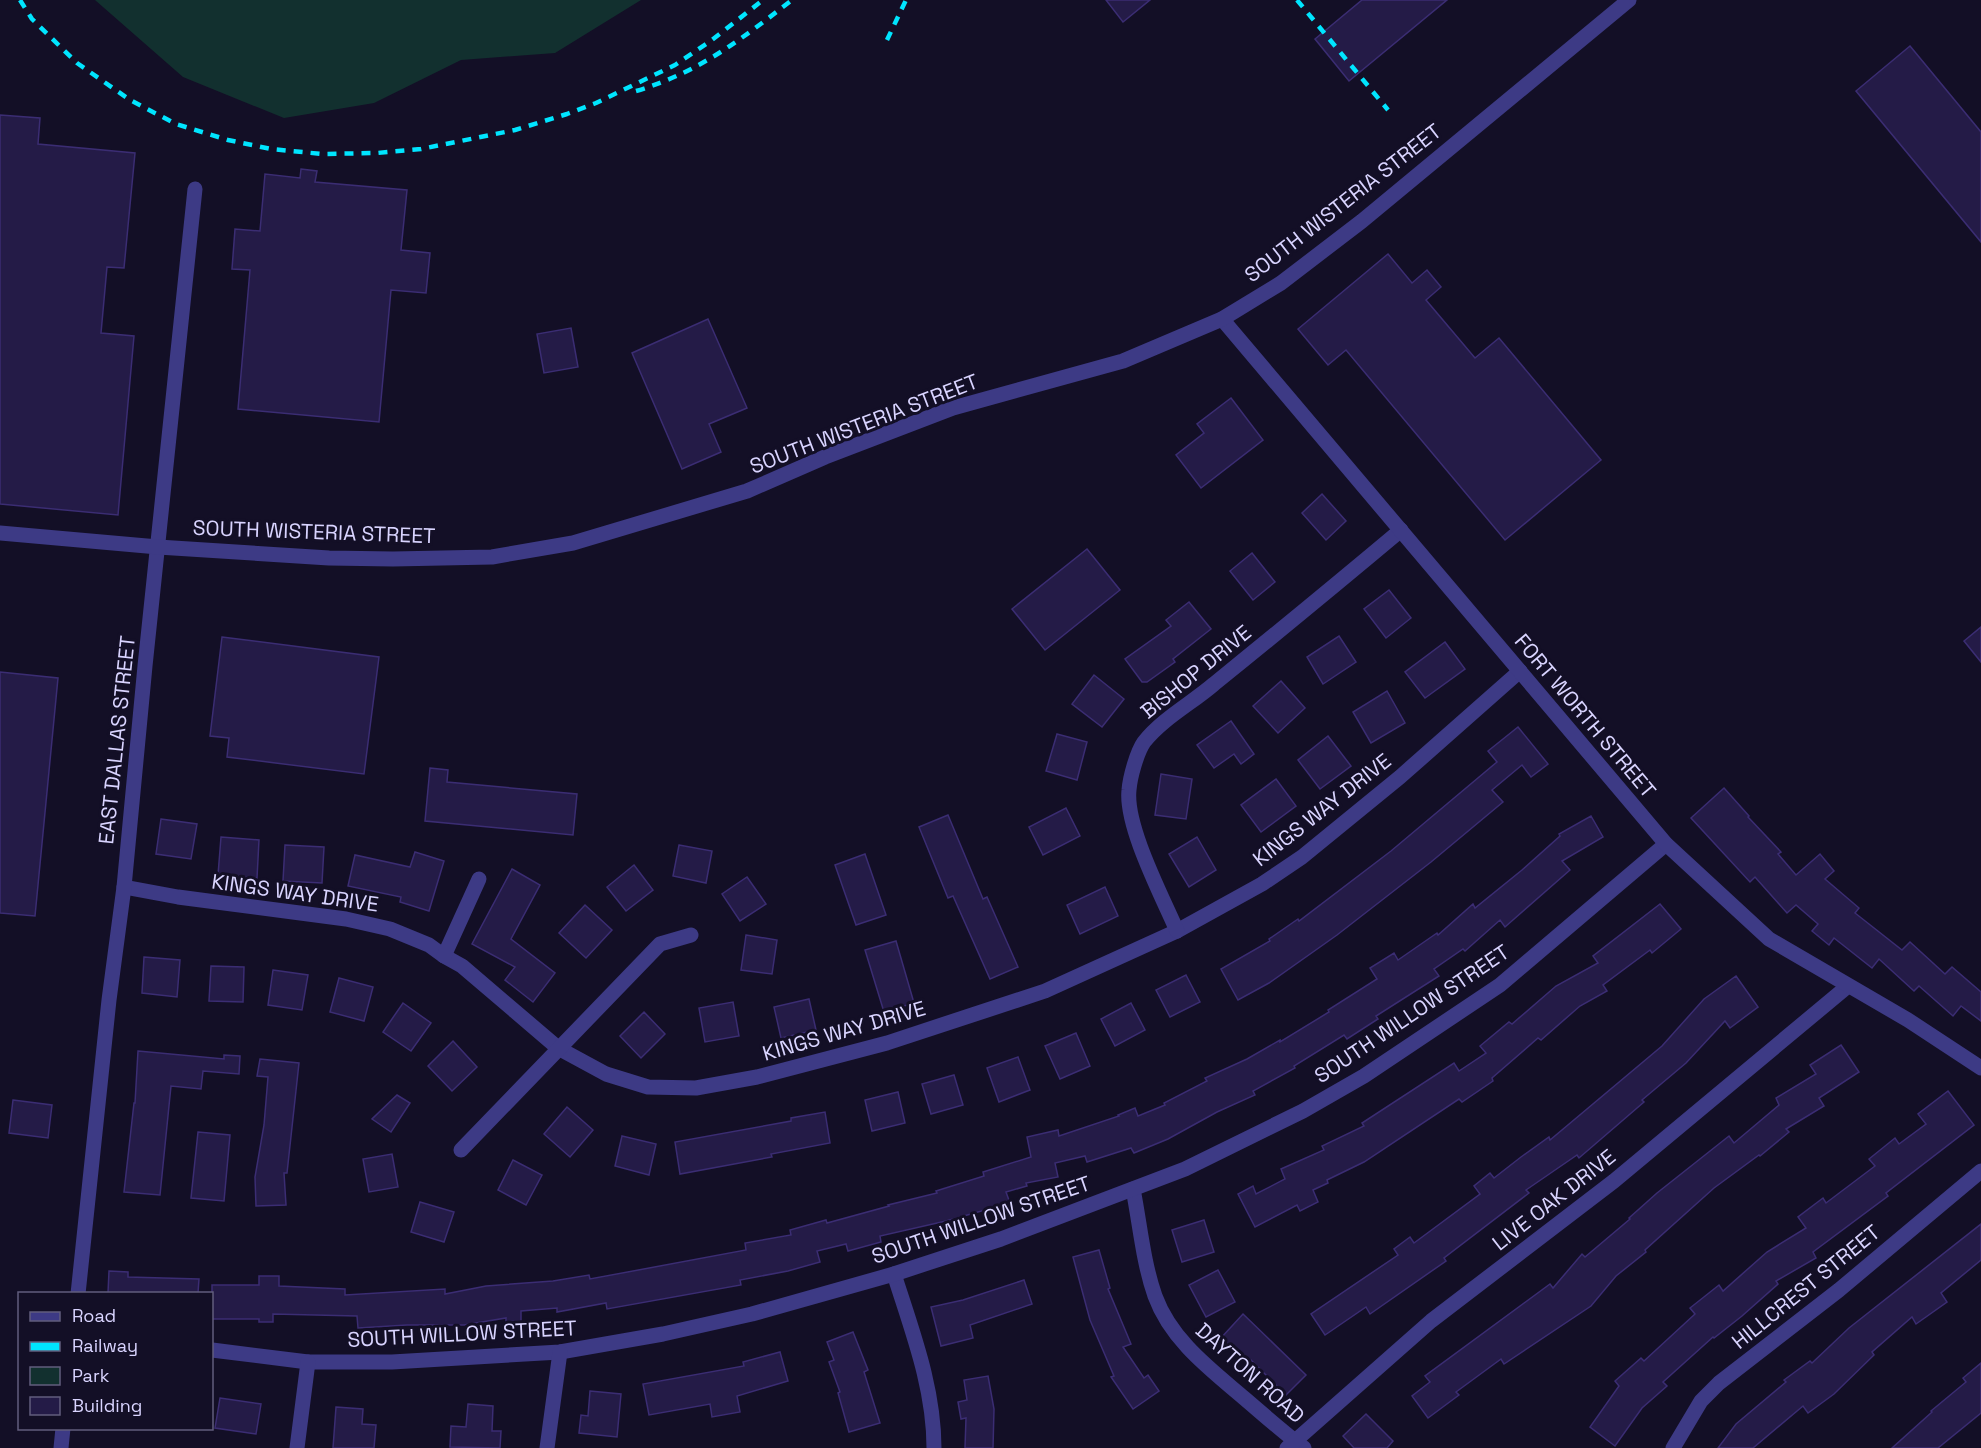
<svg xmlns="http://www.w3.org/2000/svg" width="1981" height="1448" font-family="'Space Grotesk',sans-serif">
  <style>
    .green { fill: #12302f }
    .building { fill: #241b47; stroke: #3b2d73; stroke-width: 1.5 }
    .lines { fill: none; stroke-linecap: round; stroke-linejoin: round }
    .minor { stroke: #3d3a85; stroke-width: 15 }
    .tertiary { stroke: #3d3a85; stroke-width: 15 }
    .rail { stroke: #00e5ff; stroke-width: 4.5; stroke-dasharray: 9 8; stroke-linecap: butt }
    .labels { text-anchor: middle; stroke-width: 6; stroke-linejoin: round; paint-order: stroke }
    .street-label { font-size: 21px; fill: #d9d4ff; stroke: #130f26 }
  </style>
  <rect width="100%" height="100%" fill="#130f26"/>
  <!-- green -->
  <path class="green" d="M95,0H641L555,53L461,60L374,103L284,118L183,77Z"/>
  <!-- building -->
  <g class="building">
    <path d="M1106,0H1150L1123,22Z"/>
    <path d="M1362,0H1447L1349,81L1315,39Z"/>
    <path d="M1910,46L1981,132V242L1856,91Z"/>
    <path d="M0,115L40,118L38,144L135,153L124,268L107,267L101,333L134,336L118,515L0,504Z"/>
    <path d="M301,169L317,171L315,182L407,190L401,250L430,253L426,293L391,290L379,422L238,409L250,270L232,269L235,229L260,231L265,174L300,178Z"/>
    <path d="M1388,254L1412,283L1427,270L1441,287L1426,300L1475,358L1499,338L1601,460L1505,540L1346,350L1328,365L1298,329Z"/>
    <path d="M708,319L747,408L709,424L721,452L682,469L632,353Z"/>
    <path d="M571,328L578,367L544,373L537,334Z"/>
    <path d="M1231,398L1263,440L1201,488L1176,455L1204,433L1197,424Z"/>
    <path d="M1322,494L1346,521L1326,540L1302,513Z"/>
    <path d="M1087,549L1120,590L1045,650L1012,609Z"/>
    <path d="M1252,553L1275,582L1253,600L1230,571Z"/>
    <path d="M1389,590L1411,618L1386,638L1364,609Z"/>
    <path d="M1189,602L1211,629L1173,659L1175,662L1147,682H1142L1125,659L1171,626L1166,620Z"/>
    <path d="M1981,627V662L1964,641Z"/>
    <path d="M1339,636L1356,662L1323,684L1307,657Z"/>
    <path d="M222,637L379,657L364,774L227,757L229,738L210,736Z"/>
    <path d="M1445,642L1465,669L1425,698L1405,672Z"/>
    <path d="M0,672L58,678L35,916L0,913Z"/>
    <path d="M1094,675L1124,699L1102,727L1072,704Z"/>
    <path d="M1281,681L1305,708L1278,733L1253,706Z"/>
    <path d="M1387,691L1405,723L1371,743L1353,712Z"/>
    <path d="M1231,721L1254,754L1241,764L1234,754L1214,768L1197,745Z"/>
    <path d="M1518,727L1548,764L1531,777L1522,765L1492,790L1503,802L1431,862L1337,935L1269,983L1238,1000L1221,969L1270,941L1269,939L1298,919L1299,921L1391,851L1497,762L1488,751Z"/>
    <path d="M1057,734L1087,742L1077,780L1046,771Z"/>
    <path d="M1328,736L1351,766L1320,789L1298,760Z"/>
    <path d="M430,768L448,770L447,782L577,794L573,835L425,821Z"/>
    <path d="M1161,774L1192,779L1186,819L1155,815Z"/>
    <path d="M1276,779L1296,806L1261,832L1241,805Z"/>
    <path d="M1724,788L1749,816L1748,817L1781,852L1778,854L1796,875L1820,854L1834,871L1825,879L1859,908L1855,913L1902,950L1910,942L1945,974L1952,967L1981,992V1021L1961,1006L1953,1016L1919,986L1914,991L1879,959L1872,968L1834,938L1829,945L1812,931L1818,924L1796,905L1787,913L1755,877L1750,882L1691,818Z"/>
    <path d="M1066,808L1080,836L1043,855L1029,827Z"/>
    <path d="M948,815L983,899L987,897L1018,967L990,979L953,896L948,898L919,827Z"/>
    <path d="M1591,816L1603,837L1562,861L1570,870L1505,927L1500,920L1465,951L1463,949L1434,969L1439,976L1376,1016L1378,1019L1347,1039L1344,1035L1294,1066L1295,1068L1253,1091L1255,1095L1217,1112L1168,1139L1134,1153L1131,1148L1087,1162L1085,1156L1055,1163L1058,1177L1026,1183L1027,1186L1006,1192L1010,1203L946,1221L880,1236L881,1242L848,1251L846,1244L817,1251L820,1262L788,1271L740,1280L741,1285L607,1309L606,1303L557,1312V1308L521,1311V1321L506,1322V1318L464,1325H407L358,1328L357,1316L273,1314V1322H259V1319H212V1285H259V1276H279V1286L345,1289V1295L445,1289V1294L486,1286L553,1281L589,1275L590,1279L746,1250L745,1243L791,1235L790,1230L826,1220L827,1223L889,1206L888,1205L937,1193L936,1191L984,1176L983,1172L1031,1157L1027,1137L1058,1130L1059,1136L1119,1116L1118,1115L1135,1108L1138,1116L1165,1105L1164,1103L1207,1081L1205,1078L1247,1059L1280,1040V1042L1329,1012L1328,1010L1377,979L1370,968L1394,953L1398,960L1437,933L1438,935L1473,904L1475,908L1522,870L1560,836L1559,834Z"/>
    <path d="M161,819L197,824L191,859L156,854Z"/>
    <path d="M221,837L259,840L257,878L218,875Z"/>
    <path d="M1197,837L1216,870L1189,887L1169,854Z"/>
    <path d="M285,845L324,847L322,883L283,881Z"/>
    <path d="M679,845L712,851L706,883L673,876Z"/>
    <path d="M415,852L444,861L429,911L400,902L401,897L348,886L355,855L410,867Z"/>
    <path d="M865,854L886,915L856,925L835,865Z"/>
    <path d="M634,865L653,890L626,911L607,887Z"/>
    <path d="M512,869L540,885L511,939L555,973L533,1002L505,980L515,967L472,944Z"/>
    <path d="M747,877L766,904L740,921L722,894Z"/>
    <path d="M1105,887L1118,916L1080,934L1067,905Z"/>
    <path d="M1660,904L1681,929L1652,953L1650,950L1603,985L1607,991L1580,1006L1541,1040L1538,1038L1492,1078L1493,1081L1462,1102L1459,1099L1364,1162L1327,1180L1328,1183L1313,1190L1318,1202L1300,1211L1297,1205L1255,1227L1238,1194L1253,1186L1256,1194L1285,1179L1281,1169L1324,1150L1322,1146L1364,1126L1362,1123L1454,1063L1459,1071L1486,1053L1480,1046L1509,1022L1512,1024L1556,986L1598,963L1593,956Z"/>
    <path d="M585,905L612,930L586,958L559,933Z"/>
    <path d="M746,935L777,940L772,974L741,970Z"/>
    <path d="M896,941L914,1003L884,1012L865,950Z"/>
    <path d="M144,957L180,960L177,997L142,993Z"/>
    <path d="M211,966L244,967L243,1002L209,1001Z"/>
    <path d="M273,970L308,975L302,1010L268,1005Z"/>
    <path d="M1186,975L1200,1002L1170,1017L1156,990Z"/>
    <path d="M1736,976L1758,1007L1730,1028L1725,1021L1686,1063L1642,1100L1644,1102L1579,1158L1577,1155L1526,1190L1529,1193L1444,1258L1446,1261L1370,1314L1366,1307L1325,1335L1311,1314L1398,1255L1394,1249L1410,1237L1414,1243L1480,1194L1474,1186L1490,1173L1494,1178L1521,1157L1549,1137L1550,1140L1662,1046L1704,999Z"/>
    <path d="M339,978L373,987L364,1021L330,1012Z"/>
    <path d="M809,999L816,1030L781,1038L774,1007Z"/>
    <path d="M733,1002L739,1036L705,1042L699,1008Z"/>
    <path d="M403,1003L431,1023L411,1051L383,1032Z"/>
    <path d="M1131,1003L1145,1030L1115,1046L1101,1019Z"/>
    <path d="M644,1012L665,1034L641,1058L620,1036Z"/>
    <path d="M1076,1033L1090,1066L1060,1079L1045,1046Z"/>
    <path d="M453,1041L477,1067L452,1091L428,1066Z"/>
    <path d="M1841,1045L1859,1072L1819,1098L1824,1106L1786,1129L1789,1132L1760,1156L1759,1155L1714,1188L1645,1250L1646,1252L1616,1276L1591,1306L1504,1364L1501,1359L1456,1392L1459,1395L1428,1418L1412,1396L1430,1382L1425,1376L1550,1284L1553,1288L1582,1254L1585,1257L1630,1219L1629,1218L1657,1193L1729,1136L1734,1143L1779,1105L1776,1098L1816,1074L1810,1065Z"/>
    <path d="M138,1051L224,1059V1055L240,1056L239,1074L203,1071L201,1089L171,1086L160,1195L124,1192L134,1103H135Z"/>
    <path d="M1018,1057L1030,1090L999,1102L987,1068Z"/>
    <path d="M260,1059L299,1063L287,1173H284L286,1205L256,1206L255,1177L264,1125L268,1077L257,1076Z"/>
    <path d="M954,1075L963,1105L931,1114L922,1084Z"/>
    <path d="M1948,1091L1974,1125L1886,1193L1888,1196L1813,1252L1816,1258L1776,1281L1778,1284L1742,1316L1714,1338L1713,1337L1663,1382L1667,1386L1642,1408L1615,1446L1590,1427L1619,1386L1615,1381L1641,1358L1644,1361L1695,1314L1690,1308L1719,1285L1723,1291L1767,1252L1806,1228L1798,1217L1823,1198L1826,1203L1875,1166L1869,1159L1895,1138L1899,1144L1926,1124L1918,1114Z"/>
    <path d="M898,1092L905,1123L872,1131L865,1100Z"/>
    <path d="M397,1095L410,1103L391,1132L372,1119Z"/>
    <path d="M13,1100L52,1105L48,1138L9,1133Z"/>
    <path d="M567,1107L593,1130L570,1157L544,1134Z"/>
    <path d="M825,1112L830,1143L771,1154L772,1157L680,1174L675,1142L791,1121V1118Z"/>
    <path d="M198,1132L230,1135L224,1201L191,1198Z"/>
    <path d="M622,1136L656,1144L649,1175L615,1166Z"/>
    <path d="M392,1154L398,1187L369,1192L363,1159Z"/>
    <path d="M513,1160L542,1175L526,1205L498,1190Z"/>
    <path d="M420,1202L454,1212L444,1242L411,1232Z"/>
    <path d="M1204,1220L1214,1252L1182,1262L1172,1230Z"/>
    <path d="M1981,1224V1260L1941,1293L1947,1302L1916,1324L1912,1317L1872,1352L1874,1355L1834,1394L1808,1413L1803,1406L1753,1448H1718L1736,1424L1786,1382L1784,1380L1810,1361L1812,1363L1849,1328Z"/>
    <path d="M1099,1250L1110,1288L1108,1289L1131,1344L1123,1347L1144,1378L1148,1375L1159,1391L1133,1409L1111,1377L1114,1376L1090,1320L1073,1257Z"/>
    <path d="M1218,1270L1235,1302L1206,1317L1189,1285Z"/>
    <path d="M109,1271L128,1272V1277L199,1279L198,1293H108Z"/>
    <path d="M1024,1280L1032,1304L970,1325L973,1338L941,1346L931,1307L963,1300Z"/>
    <path d="M1243,1314L1306,1375L1286,1395L1251,1360L1248,1363L1221,1338Z"/>
    <path d="M853,1332L868,1370L864,1372L880,1423L849,1432L838,1393L840,1392L829,1362L834,1360L827,1342Z"/>
    <path d="M780,1352L788,1381L737,1396L740,1412L712,1417L710,1404L649,1415L643,1384L744,1366L743,1362Z"/>
    <path d="M1981,1363V1413L1938,1448H1892L1932,1412L1931,1411L1966,1382L1963,1378Z"/>
    <path d="M988,1376L994,1409L993,1448H965L966,1418L961,1419L958,1402L967,1400L964,1380Z"/>
    <path d="M590,1391L621,1394L617,1437L579,1433L581,1415L588,1416Z"/>
    <path d="M220,1398L261,1404L256,1434L215,1428Z"/>
    <path d="M468,1404L493,1406L492,1431H501L500,1448L450,1447L451,1426L466,1427Z"/>
    <path d="M336,1407L363,1409L362,1424L376,1425L374,1448H333Z"/>
    <path d="M1366,1414L1393,1441L1387,1448H1354L1343,1436Z"/>
  </g>
  <g class="lines">
    <!-- minor -->
    <g class="minor">
      <path d="M124,887L178,897L346,919L390,929L429,945L444,956L462,966L558,1048L606,1074L648,1087L696,1088L757,1077L887,1043L1045,991L1177,931L1262,884L1302,857L1400,777L1520,671"/>
      <path d="M1177,931C1162,896 1125,826 1129,790C1130,777 1137,752 1144,742C1162,719 1192,703 1214,684C1277,633 1339,582 1401,530"/>
      <path d="M444,956L479,879"/>
      <path d="M461,1150L660,944L691,935"/>
      <path d="M1133,1189C1140,1224 1143,1262 1155,1296C1171,1340 1210,1369 1244,1398C1264,1415 1283,1432 1304,1448"/>
      <path d="M894,1274C912,1331 934,1387 934,1448"/>
      <path d="M78,1294L109,1000L124,887L145,666L195,189"/>
      <path d="M212,1350L308,1362H392L560,1352L663,1334L752,1314L894,1274L1001,1239L1185,1169L1303,1111L1364,1076L1500,985L1666,844"/>
      <path d="M61,1448L63,1428"/>
      <path d="M297,1448L308,1362"/>
      <path d="M547,1448L560,1352"/>
      <path d="M1287,1448L1431,1321L1614,1181L1848,986"/>
      <path d="M1673,1448L1701,1401L1719,1383L1839,1290L1981,1171"/>
    </g>
    <!-- tertiary -->
    <g class="tertiary">
      <path d="M1222,319L1666,844L1769,939L1908,1020L1981,1068"/>
      <path d="M0,533L158,547L329,558L393,559L492,557L573,543L747,491L825,457L953,408L1123,361L1222,319L1281,283L1362,221L1629,0"/>
    </g>
    <!-- rail -->
    <g class="rail">
      <path d="M20,0L32,19L77,63L130,100L176,124L228,140L271,149L322,154L377,153L421,149L515,130L567,114L596,103L675,65L712,40L763,0"/>
      <path d="M1297,0L1388,110"/>
      <path d="M887,40L906,0"/>
      <path d="M636,91C700,72 740,40 792,0"/>
    </g>
  </g>
  <g class="labels">
    <!-- street labels -->
    <g class="street-label">
      <text transform="translate(1343 203) rotate(-38)" y="7">SOUTH WISTERIA STREET</text>
      <text transform="translate(864 424) rotate(-21)" y="7">SOUTH WISTERIA STREET</text>
      <text transform="translate(314 532) rotate(2)" y="7">SOUTH WISTERIA STREET</text>
      <text transform="translate(1196 672) rotate(-39)" y="7">BISHOP DRIVE</text>
      <text transform="translate(1585 716) rotate(50)" y="7">FORT WORTH STREET</text>
      <text transform="translate(117 740) rotate(-84)" y="7">EAST DALLAS STREET</text>
      <text transform="translate(1322 810) rotate(-38)" y="7">KINGS WAY DRIVE</text>
      <text transform="translate(295 893) rotate(8)" y="7">KINGS WAY DRIVE</text>
      <text transform="translate(1412 1014) rotate(-34)" y="7">SOUTH WILLOW STREET</text>
      <text transform="translate(844 1031) rotate(-16)" y="7">KINGS WAY DRIVE</text>
      <text transform="translate(1554 1200) rotate(-38)" y="7">LIVE OAK DRIVE</text>
      <text transform="translate(981 1220) rotate(-19)" y="7">SOUTH WILLOW STREET</text>
      <text transform="translate(1806 1287) rotate(-39)" y="7">HILLCREST STREET</text>
      <text transform="translate(462 1334) rotate(-3)" y="7">SOUTH WILLOW STREET</text>
      <text transform="translate(1250 1373) rotate(42)" y="7">DAYTON ROAD</text>
    </g>
  </g>
  <!-- legend -->
  <rect x="18" y="1292" width="195" height="138" fill="#130f26" stroke="#625e7d" stroke-width="1.5"/>
  <rect x="30" y="1312" width="30" height="9" fill="#3d3a85" stroke="#625e7d" stroke-width="1.5"/>
  <text x="72" y="1322" font-size="18" fill="#d9d4ff">Road</text>
  <rect x="30" y="1342" width="30" height="9" fill="#00e5ff" stroke="#625e7d" stroke-width="1.5"/>
  <text x="72" y="1352" font-size="18" fill="#d9d4ff">Railway</text>
  <rect x="30" y="1367" width="30" height="18" fill="#12302f" stroke="#625e7d" stroke-width="1.5"/>
  <text x="72" y="1382" font-size="18" fill="#d9d4ff">Park</text>
  <rect x="30" y="1397" width="30" height="18" fill="#241b47" stroke="#625e7d" stroke-width="1.5"/>
  <text x="72" y="1412" font-size="18" fill="#d9d4ff">Building</text>
</svg>
